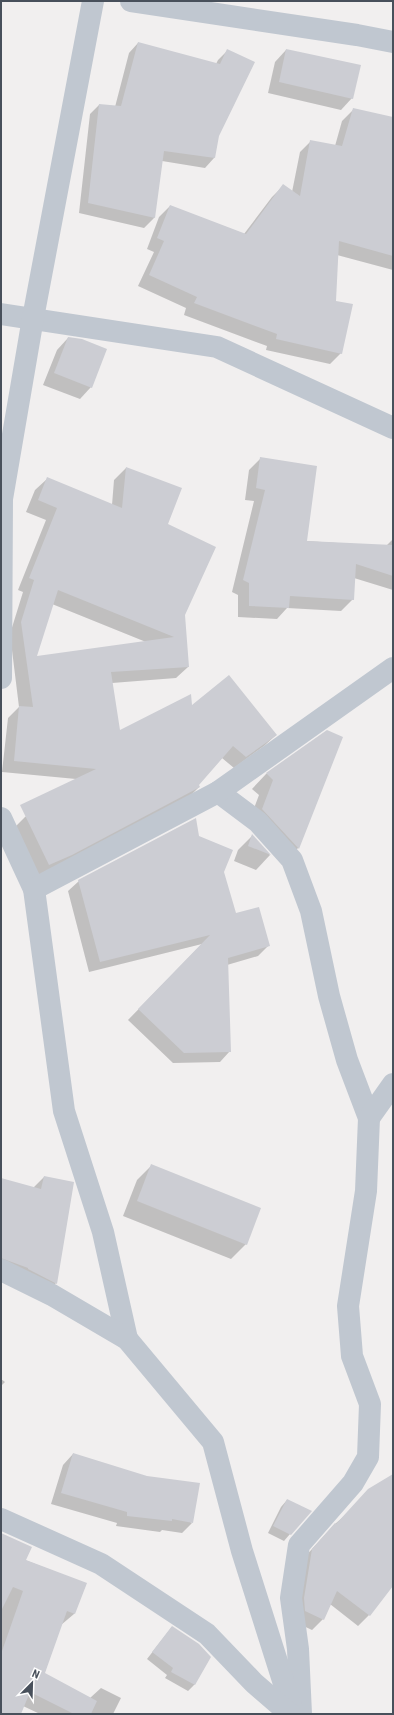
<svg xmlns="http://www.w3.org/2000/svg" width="394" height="1715" font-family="'Roboto Condensed',sans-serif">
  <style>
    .shadow { fill: #0003; fill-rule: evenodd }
    .building { fill: #cccdd3; fill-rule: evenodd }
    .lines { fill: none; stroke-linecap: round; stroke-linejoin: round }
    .street { stroke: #c0c7d0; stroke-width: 22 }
  </style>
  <rect width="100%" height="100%" fill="#f1efef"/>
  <!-- shadow -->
  <g class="shadow">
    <path d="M138,43L216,64L218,60L228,50L214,158L205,168L162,161L154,218L144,228L79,213L90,114L99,105L115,107L129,53Z"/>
    <path d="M286,50L352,98L341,110L268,93L275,62Z"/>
    <path d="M353,110L393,118V270L337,255L335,301L341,353L330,364L266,350L267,346L184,315L186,308L138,286L154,252L147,249L159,217L170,206L244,234L272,197L283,186L292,192L300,152L311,141L335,146L342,121Z"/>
    <path d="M68,338L91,387L80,399L43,385L57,350Z"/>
    <path d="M261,458L306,541L386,546L393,539V590L354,578L353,599L341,611L287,608L277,619L238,617V595L232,592L254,501L245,500L249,470Z"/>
    <path d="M126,468L167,525L184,615L188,667L176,678L112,683L119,732L191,707L276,735L264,746L234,768L222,758L197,785L199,787L187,799L37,876L14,828L25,817L76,779L2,772L8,718L19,707L10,634L23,592L18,590L46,520L26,512L35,490L47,479L112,505L114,480ZM52,604L146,642L36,657Z"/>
    <path d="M327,732L341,737L298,848L284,863L248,824L259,795L252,789L266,774Z"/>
    <path d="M252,836L270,855L256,870L234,861L238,850Z"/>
    <path d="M198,837L223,872L235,915L269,945L258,956L227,965L230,1051L220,1062L173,1063L128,1020L202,944L89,972L68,891L79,881Z"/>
    <path d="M152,1165L246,1244L231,1259L123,1216L137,1180Z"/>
    <path d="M44,1177L56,1283L45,1295L1,1273V1179L33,1188Z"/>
    <path d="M1,1379L5,1382L1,1386Z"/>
    <path d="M73,1454L192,1523L182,1533L162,1530L160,1532L116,1526L117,1523L51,1504L63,1465Z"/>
    <path d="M393,1475V1584L369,1615L358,1626L330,1604L323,1619L312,1630L295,1622L301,1561L335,1524Z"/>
    <path d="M287,1500L290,1534L284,1541L268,1533L281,1507Z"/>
    <path d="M1,1534L25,1560L86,1584L74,1614L61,1625L44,1674L90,1698L101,1688L121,1698L113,1714H40L23,1706L20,1714H1Z"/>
    <path d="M172,1627L210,1657L194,1685L188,1691L165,1678L167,1675L147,1659Z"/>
  </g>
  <!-- building -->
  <g class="building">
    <path d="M138,42L220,64L227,49L255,62L219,136L215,158L164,151L155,218L88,203L99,104L121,106Z"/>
    <path d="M286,49L361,65L353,99L279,82Z"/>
    <path d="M353,108L393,117V256L339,241L336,301L353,304L342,354L276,339L277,334L194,303L197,297L149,275L164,241L157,238L170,205L246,234L283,184L300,196L310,140L342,146Z"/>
    <path d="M68,337L82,339L107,349L92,388L54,373Z"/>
    <path d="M260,457L317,466L307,541L393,545V576L356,564L354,600L290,596L289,608L249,606V583L243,580L265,490L256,488Z"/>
    <path d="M126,467L182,488L168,524L216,547L185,615L189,667L111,672L120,730L191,694L192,705L229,675L277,735L246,757L233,746L199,785L200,787L72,855L49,865L20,805L96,769L14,761L19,706L33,707L21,622L34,580L29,578L57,508L38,500L47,477L122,508ZM58,590L174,637L37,656Z"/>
    <path d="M327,730L343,737L299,849L262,809L273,780L266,773Z"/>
    <path d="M196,818L199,836L233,850L224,872L236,913L259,907L270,946L228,958L231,1052L184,1053L138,1009L210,935L100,962L78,880Z"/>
    <path d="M252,834L271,855L248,846Z"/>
    <path d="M151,1164L261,1208L247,1245L137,1201Z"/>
    <path d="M44,1176L74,1182L57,1284L28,1269V1268L1,1258V1178L41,1189Z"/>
    <path d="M73,1453L147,1476L200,1483L193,1523L172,1519V1521L127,1516V1512L61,1493Z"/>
    <path d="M393,1474V1586L370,1616L337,1591L324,1620L305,1611L304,1598L312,1549L335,1523L336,1524L368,1489Z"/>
    <path d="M287,1499L312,1511L291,1535L273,1526Z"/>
    <path d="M1,1533L32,1547L26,1560L87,1583L75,1614L67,1611L45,1673L97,1701L91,1714H74L30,1692L21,1714H1V1654L23,1591L13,1587L1,1611Z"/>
    <path d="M172,1626L199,1644L211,1657L195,1685L171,1672L173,1668L152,1652Z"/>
  </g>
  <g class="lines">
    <!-- street -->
    <g class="street">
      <path d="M131,1L357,35L393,42"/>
      <path d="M1,314L217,347L393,428"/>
      <path d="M1,678L2,499L33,318L93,1"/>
      <path d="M218,792L258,822L292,860L311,911L329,996L347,1060L369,1118L366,1191L348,1306L352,1356L370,1404L368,1457L353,1483L299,1545L291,1598L298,1649L301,1714"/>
      <path d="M1,818L34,889L64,1111L103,1232L127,1339"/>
      <path d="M34,889L218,792L393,668"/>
      <path d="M369,1118L393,1084"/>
      <path d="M1,1270L52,1295L127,1339L213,1442L242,1551L292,1709"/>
      <path d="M1,1519L101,1564L207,1634L254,1683L290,1714"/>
    </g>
  </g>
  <!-- border -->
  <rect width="394" height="1715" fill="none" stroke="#48505b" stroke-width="4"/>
  <!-- north arrow -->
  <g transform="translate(32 1683) rotate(23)" stroke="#ffffff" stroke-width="3" paint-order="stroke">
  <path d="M0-3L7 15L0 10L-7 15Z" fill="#48505b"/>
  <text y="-6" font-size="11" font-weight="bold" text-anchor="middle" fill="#48505b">N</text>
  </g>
</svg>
